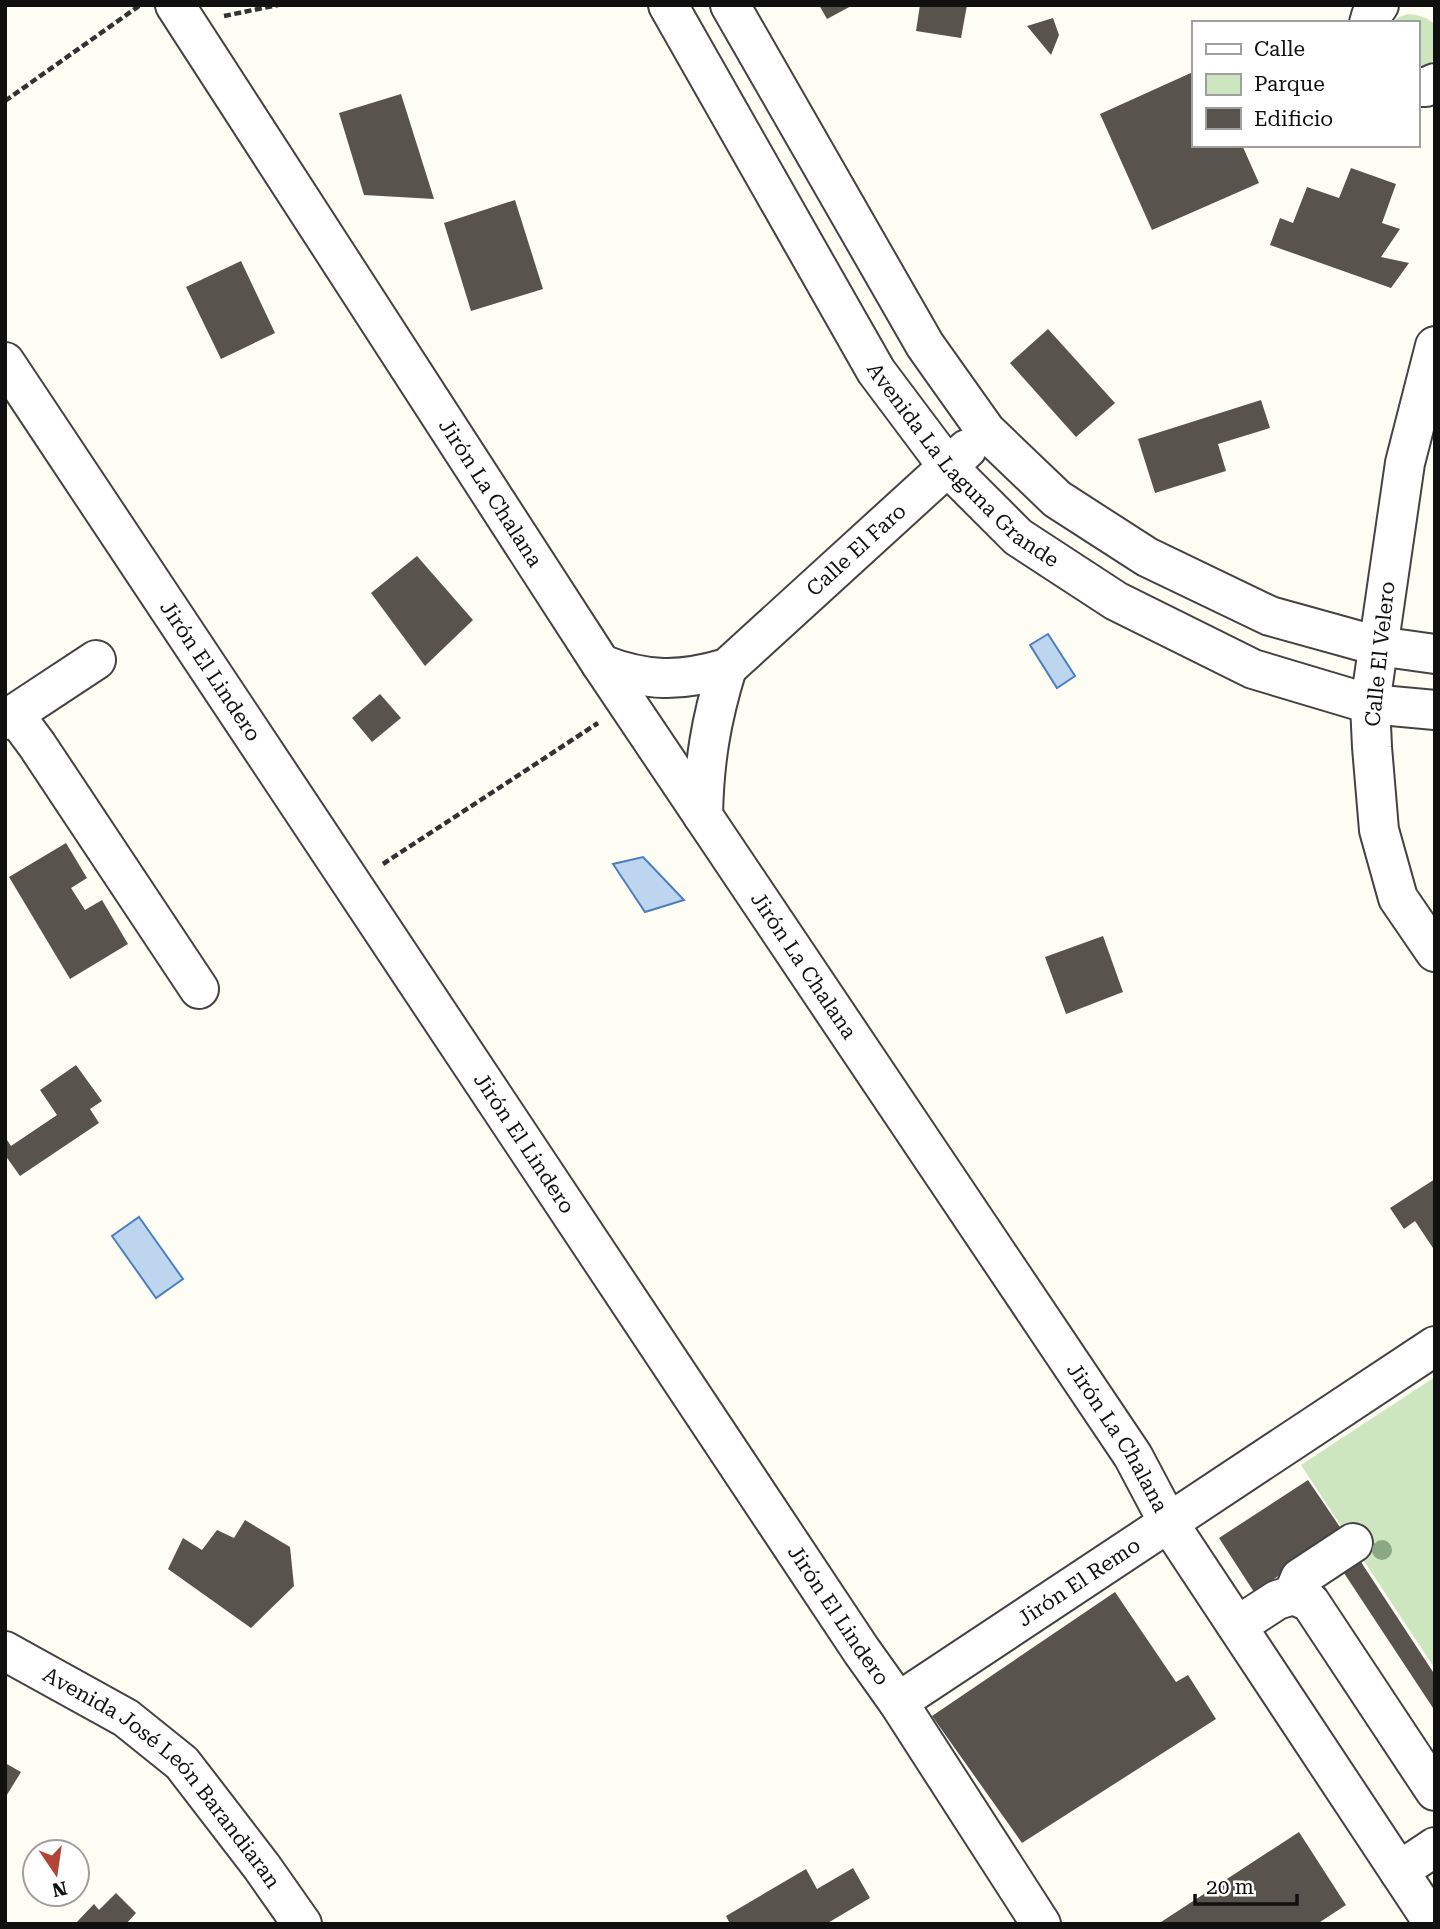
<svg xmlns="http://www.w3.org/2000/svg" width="1440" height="1929" font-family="'Roboto Serif',serif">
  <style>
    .green { fill: #cee6c0 }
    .water { fill: #bed5f0; stroke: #4d7fbf; stroke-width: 2 }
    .building { fill: #58534d }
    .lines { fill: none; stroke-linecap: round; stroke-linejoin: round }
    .minor-casing { stroke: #434343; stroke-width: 42 }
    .path { stroke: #323232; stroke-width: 4.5; stroke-dasharray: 7 3.5; stroke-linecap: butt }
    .minor { stroke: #fff; stroke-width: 38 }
    .tree { fill: #89a883 }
    .labels { text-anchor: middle; stroke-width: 7; stroke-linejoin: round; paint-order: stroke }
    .street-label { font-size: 21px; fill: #101010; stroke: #fff }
  </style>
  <rect width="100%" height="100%" fill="#fefdf4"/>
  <!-- green -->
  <g class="green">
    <path d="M1408,14C1419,15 1427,17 1435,25V59L1428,65L1417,70V23H1391L1399,17Z"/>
    <path d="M1435,1377V1669L1301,1465Z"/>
  </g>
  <!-- water -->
  <g class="water">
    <path d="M1048,634L1075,676L1057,688L1030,645Z"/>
    <path d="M643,857L684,900L645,912L613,864Z"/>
    <path d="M139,1217L183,1279L156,1298L112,1236Z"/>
  </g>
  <!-- building -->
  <g class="building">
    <path d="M819,5H853L827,19Z"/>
    <path d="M920,5H967L961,38L916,31Z"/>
    <path d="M1053,18L1059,35L1051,55L1027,26Z"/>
    <path d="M1193,72V145H1242L1259,183L1152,230L1100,114Z"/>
    <path d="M401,94L434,199L364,195L339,113Z"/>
    <path d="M1351,168L1396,184L1382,223L1400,229L1381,257L1409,263L1391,288L1270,245L1280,218L1293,223L1307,187L1339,198Z"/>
    <path d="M515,200L543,289L471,311L444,223Z"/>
    <path d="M241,261L275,333L221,359L186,287Z"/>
    <path d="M1048,329L1115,403L1076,437L1010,363Z"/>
    <path d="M1261,400L1270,428L1218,444L1226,471L1155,493L1138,439Z"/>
    <path d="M417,556L473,620L425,666L371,593Z"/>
    <path d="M380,694L401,718L372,742L352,718Z"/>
    <path d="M66,843L87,878L71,888L85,910L102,900L128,944L70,979L9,877Z"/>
    <path d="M1103,936L1123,992L1066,1014L1045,957Z"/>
    <path d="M76,1065L102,1101L90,1109L99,1123L20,1176L5,1155V1137L11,1146L57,1115L40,1090Z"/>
    <path d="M1435,1179V1251L1415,1221L1404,1229L1390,1208Z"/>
    <path d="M1308,1480L1344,1533L1254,1592L1219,1538Z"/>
    <path d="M245,1520L290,1547L294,1586L251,1628L168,1569L183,1538L202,1550L217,1530L234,1538Z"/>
    <path d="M1359,1559L1435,1675V1711L1342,1570Z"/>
    <path d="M1115,1592L1176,1682L1188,1675L1216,1719L1022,1843L932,1716Z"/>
    <path d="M5,1763L21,1772L5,1798Z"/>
    <path d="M1299,1832L1346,1905L1317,1924H1158Z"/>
    <path d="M853,1868L870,1898L826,1924H730L726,1916L806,1869L817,1889Z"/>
    <path d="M116,1893L136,1913L126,1924H75L94,1904L99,1910Z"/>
  </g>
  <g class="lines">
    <!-- minor casing -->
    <g class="minor-casing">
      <g id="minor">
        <path id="s1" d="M175,5L601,664L1133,1456L1168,1522L1434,1924"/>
        <path id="s2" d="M668,5L876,371L948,467L1018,537L1116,601L1253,669L1370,704L1435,710"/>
        <path d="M730,5L925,345L986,431L1057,499L1147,557L1270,616L1378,646L1435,654"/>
        <path d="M1369,23L1371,16L1379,5"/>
        <path d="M1417,87H1426L1435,83"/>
        <path d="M1435,346L1405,463L1370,704L1372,747L1379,830L1398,898L1435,952"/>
        <path id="s3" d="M5,362L861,1650L898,1702L1041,1924"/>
        <path id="s4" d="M601,664C647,682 680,682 727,668L967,449"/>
        <path d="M14,714L37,745L199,989"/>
        <path d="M5,720L96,660"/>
        <path d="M703,816C704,762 711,720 727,668"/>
        <path d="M1293,1595L1300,1578L1353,1543"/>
        <path d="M1237,1626L1277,1600L1293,1595L1310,1602L1435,1791"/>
        <path id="s5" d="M5,1651L126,1718L182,1763L262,1867L302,1924"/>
        <path id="s6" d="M898,1702L1435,1346"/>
        <path d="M1399,1871L1435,1847"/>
      </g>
    </g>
    <!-- path -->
    <g class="path">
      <path d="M224,16L278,5"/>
      <path d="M5,101L139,6"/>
      <path d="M383,864L598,723"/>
    </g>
    <!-- minor -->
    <use href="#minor" class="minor"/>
  </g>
  <!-- trees -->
  <circle class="tree" cx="1382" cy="1550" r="10"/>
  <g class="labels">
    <!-- street labels -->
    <g class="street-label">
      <text dy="7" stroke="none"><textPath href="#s2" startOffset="550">Avenida La Laguna Grande</textPath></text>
      <text dy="7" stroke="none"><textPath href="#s1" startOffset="581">Jirón La Chalana</textPath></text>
      <text dy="7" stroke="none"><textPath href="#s4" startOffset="304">Calle El Faro</textPath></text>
      <text transform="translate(1380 654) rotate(-84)" y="7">Calle El Velero</text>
      <text dy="7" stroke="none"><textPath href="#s3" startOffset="371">Jirón El Lindero</textPath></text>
      <text dy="7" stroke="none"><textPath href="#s1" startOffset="1148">Jirón La Chalana</textPath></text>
      <text dy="7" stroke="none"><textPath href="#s3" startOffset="938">Jirón El Lindero</textPath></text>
      <text dy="7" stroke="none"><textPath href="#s1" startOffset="1715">Jirón La Chalana</textPath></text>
      <text dy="7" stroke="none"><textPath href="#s6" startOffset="217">Jirón El Remo</textPath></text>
      <text dy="7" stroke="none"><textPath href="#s3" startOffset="1505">Jirón El Lindero</textPath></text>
      <text dy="7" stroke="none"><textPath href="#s5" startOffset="205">Avenida José León Barandiaran</textPath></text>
    </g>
  </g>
  <!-- border -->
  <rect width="1440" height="1929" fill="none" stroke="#101010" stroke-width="14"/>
  <!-- legend -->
  <rect x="1192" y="21" width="228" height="126" fill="#ffffff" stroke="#9f9f9f" stroke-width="2"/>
  <rect x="1206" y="44" width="35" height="10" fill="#ffffff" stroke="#9f9f9f" stroke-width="2"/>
  <text x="1254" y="56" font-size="21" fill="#101010">Calle</text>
  <rect x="1206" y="74" width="35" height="21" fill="#cee6c0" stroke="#9f9f9f" stroke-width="2"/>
  <text x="1254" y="91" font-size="21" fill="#101010">Parque</text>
  <rect x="1206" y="108" width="35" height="21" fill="#58534d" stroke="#9f9f9f" stroke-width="2"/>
  <text x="1254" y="126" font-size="21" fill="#101010">Edificio</text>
  <!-- north arrow -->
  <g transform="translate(56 1873) rotate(167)"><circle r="33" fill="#ffffff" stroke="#9f9f9f" stroke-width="2"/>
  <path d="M0-5L12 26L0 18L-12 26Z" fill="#b24436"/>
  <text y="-10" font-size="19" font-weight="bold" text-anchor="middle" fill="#101010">N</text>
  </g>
  <!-- scale -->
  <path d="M1195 1894v10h102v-10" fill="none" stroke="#101010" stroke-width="3.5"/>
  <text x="1206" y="1894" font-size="21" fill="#101010" stroke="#ffffff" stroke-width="5" paint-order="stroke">20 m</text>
</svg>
